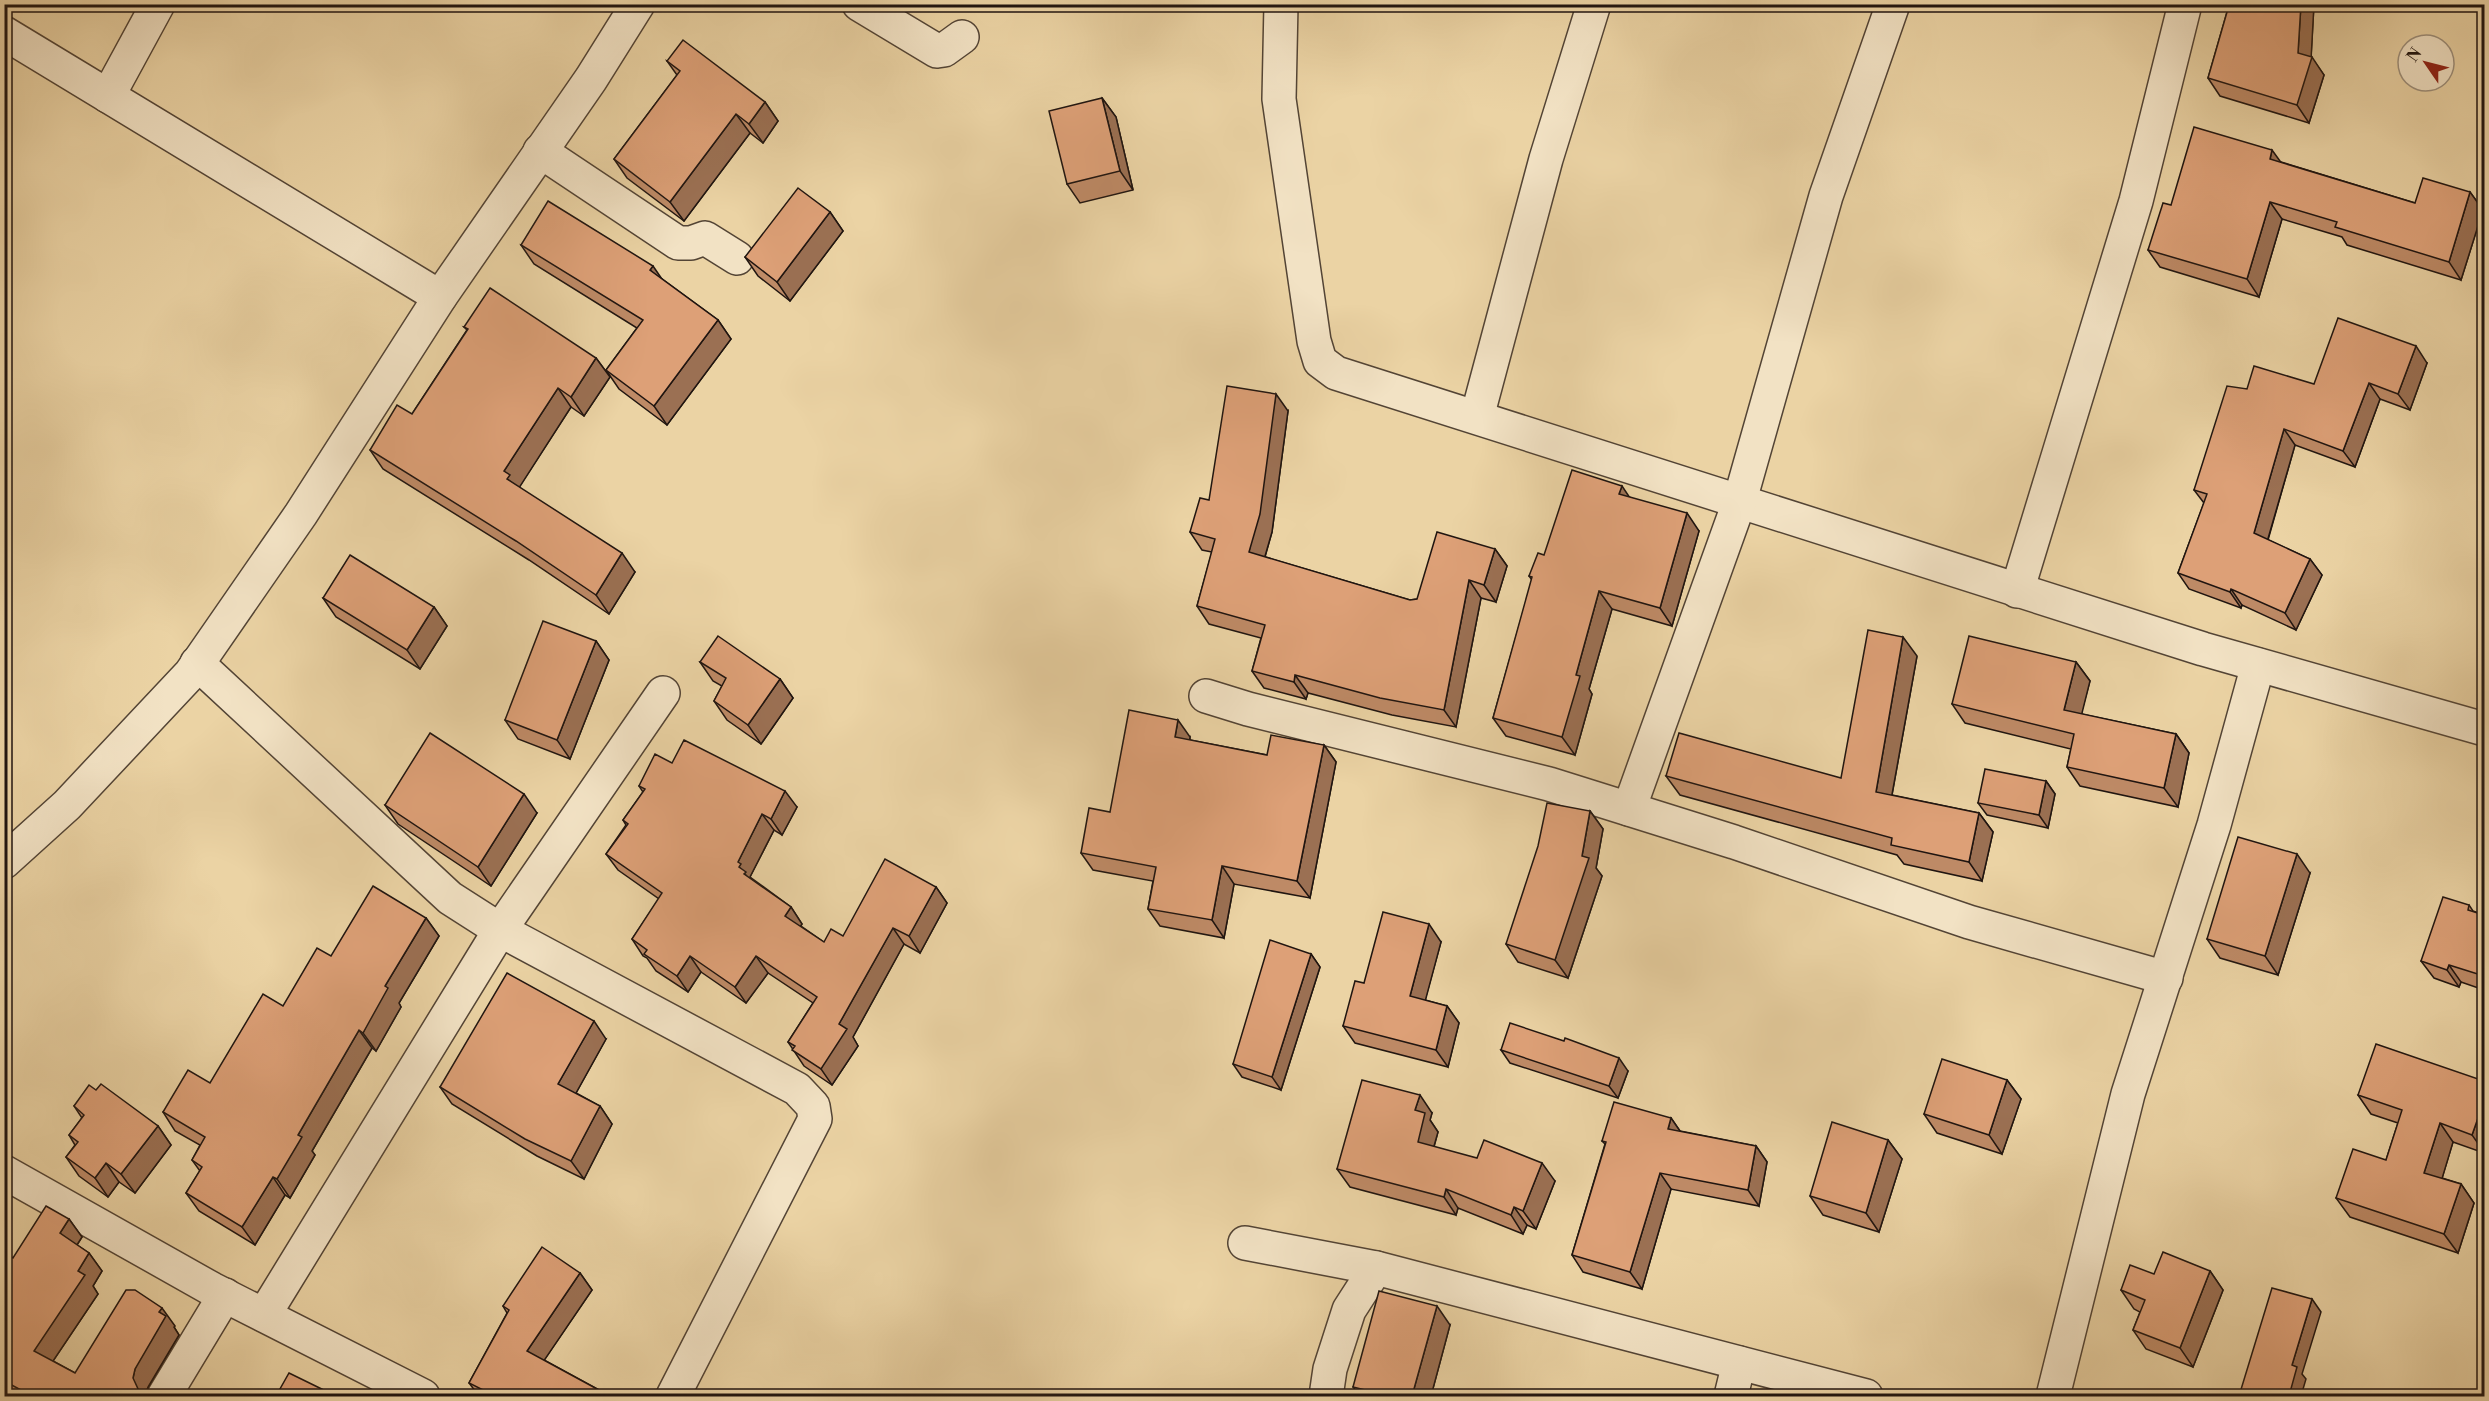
<svg xmlns="http://www.w3.org/2000/svg" width="2489" height="1401" font-family="'Libre Bodoni',serif">
  <style>
    .lines { fill: none; stroke-linecap: round; stroke-linejoin: round }
    .minor-casing { stroke: #534435; stroke-width: 36 }
    .minor { stroke: #f2e2c4; stroke-width: 33 }
    .wall { fill: #be8a66; stroke: #201510; stroke-width: 1.5 }
    .shaded-wall { fill: #9b7053; stroke: #201510; stroke-width: 1.5 }
    .building { fill: #dda077; stroke: #201510; stroke-width: 1.5 }
  </style>
  <rect width="100%" height="100%" fill="#ebd3a4"/>
  <filter id="stains"><feTurbulence type="fractalNoise" baseFrequency=".00333" numOctaves="4"/><feColorMatrix values="0 0 0 0 .2 0 0 0 0 .09 0 0 0 0 .02 0 0 0 .5 -.17"/></filter>
  <radialGradient id="worn" r=".72"><stop offset=".6" stop-color="#630" stop-opacity="0"/><stop offset="1" stop-color="#630" stop-opacity=".3"/></radialGradient>
  <g class="lines">
    <!-- minor casing -->
    <g class="minor-casing">
      <g id="minor">
        <path d="M859,4L937,51L944,50L962,37"/>
        <path d="M1281,4L1279,99L1314,341L1320,361L1336,373L2203,649L2484,729"/>
        <path d="M4,33L440,297"/>
        <path d="M108,96L158,4"/>
        <path d="M540,151L678,243H691L705,238L737,258"/>
        <path d="M1477,417L1546,159L1594,4"/>
        <path d="M2017,591L2136,201L2185,4"/>
        <path d="M197,663L450,898L500,930L797,1089L813,1106L815,1119L673,1396"/>
        <path d="M1206,696L1248,709L1549,784L1734,842L1969,922L2166,978"/>
        <path d="M1629,809L1740,500L1826,196L1893,4"/>
        <path d="M4,862L67,805L191,673L301,514L440,297L591,79L638,4"/>
        <path d="M4,1172L212,1289L423,1396"/>
        <path d="M1245,1243L1376,1268L1866,1396"/>
        <path d="M264,1315L500,930L663,693"/>
        <path d="M164,1396L225,1295"/>
        <path d="M1326,1396L1330,1369L1349,1310L1376,1268"/>
        <path d="M1731,1396L1739,1363"/>
        <path d="M2053,1396L2128,1094L2214,825L2258,665"/>
      </g>
    </g>
    <!-- minor -->
    <use href="#minor" class="minor"/>
  </g>
  <!-- wall -->
  <g class="wall">
    <path d="M2228,4H2314L2311,57L2324,75L2309,123L2220,96L2208,78L2227,12Z"/>
    <path d="M667,61L765,102L778,121L763,143L750,133L684,221L627,178L614,159L677,75Z"/>
    <path d="M1102,98L1116,117L1133,190L1080,203L1067,184Z"/>
    <path d="M2281,162L2415,203L2470,192L2483,210L2461,280L2347,245L2342,237L2282,219L2259,297L2160,267L2148,250L2171,205Z"/>
    <path d="M830,212L843,231L790,301L758,276L745,257Z"/>
    <path d="M521,245L662,279L718,320L731,339L667,425L619,389L606,370L637,328L534,264Z"/>
    <path d="M464,327L596,358L610,377L584,416L571,407L519,487L635,572L609,614L529,560L383,469L370,450L412,414L467,330Z"/>
    <path d="M2427,363L2410,410L2380,399L2355,467L2295,445L2268,540L2310,559L2322,575L2296,630L2242,605L2241,608L2189,589L2178,573L2204,503L2194,490L2247,389L2314,384Z"/>
    <path d="M1288,411L1272,532L1265,557L1410,600L1417,599L1495,549L1507,566L1496,602L1481,598L1456,727L1392,715L1308,693L1306,699L1264,688L1252,671L1261,638L1209,624L1197,606L1212,552L1202,550L1190,532L1209,500Z"/>
    <path d="M1629,497L1699,531L1672,626L1612,609L1589,689L1592,694L1575,755L1506,736L1493,718L1532,580L1529,576L1544,555Z"/>
    <path d="M323,598L434,607L447,626L420,669L336,617Z"/>
    <path d="M596,641L609,660L570,759L518,739L505,720Z"/>
    <path d="M1917,656L1892,795L1979,813L1993,832L1982,881L1904,864L1897,855L1680,795L1666,776L1841,778Z"/>
    <path d="M700,662L780,679L793,698L761,744L727,720L714,701L722,686L713,681Z"/>
    <path d="M2076,662L2090,681L2081,714L2176,734L2189,753L2178,807L2080,786L2067,767L2071,749L1965,723L1952,704Z"/>
    <path d="M1190,737V740L1267,755L1324,745L1336,762L1310,898L1234,884L1224,938L1160,926L1148,909L1153,881L1093,870L1081,853L1110,812Z"/>
    <path d="M672,763L797,807L782,835L774,830L750,877L791,907L802,924L801,926L824,942L843,936L936,887L947,903L920,953L904,944L853,1037L858,1046L832,1085L804,1066L788,1042L813,1003L768,973L746,1003L701,972L688,992L656,971L647,958L643,956L632,939L659,899L618,870L606,854L626,825L623,820L643,792L639,786Z"/>
    <path d="M2046,781L2055,794L2048,828L1987,815L1978,803Z"/>
    <path d="M385,805L537,813L491,886L398,824Z"/>
    <path d="M1590,811L1603,829L1596,868L1602,876L1568,978L1518,962L1506,944Z"/>
    <path d="M2310,873L2278,975L2220,958L2207,939Z"/>
    <path d="M2469,905L2473,911L2484,915V990L2461,982L2459,987L2434,978L2421,961Z"/>
    <path d="M426,918L439,936L399,1003L401,1007L376,1051L372,1048L312,1151L315,1155L290,1198L285,1195L255,1245L199,1211L186,1193L200,1171L192,1160L200,1145L175,1131L163,1112L210,1083L283,1006Z"/>
    <path d="M1441,942L1425,1000L1447,1006L1459,1023L1448,1067L1355,1043L1343,1026L1364,983Z"/>
    <path d="M1311,954L1320,967L1281,1090L1242,1077L1233,1064Z"/>
    <path d="M606,1039L576,1093L600,1106L612,1124L584,1179L537,1156L452,1104L440,1087Z"/>
    <path d="M1501,1050L1628,1071L1618,1098L1510,1063Z"/>
    <path d="M2007,1080L2021,1099L2002,1154L1937,1133L1924,1114Z"/>
    <path d="M2484,1081V1153L2453,1142L2442,1178L2461,1184L2474,1203L2458,1253L2350,1217L2336,1198L2386,1160L2398,1123L2371,1114L2358,1095Z"/>
    <path d="M96,1090L158,1126L171,1145L135,1193L119,1182L108,1197L79,1176L66,1157L75,1145L69,1135L82,1118L74,1106Z"/>
    <path d="M1432,1113L1430,1120L1438,1132L1434,1147L1555,1181L1536,1229L1527,1225L1523,1234L1458,1208L1456,1215L1350,1187L1337,1169Z"/>
    <path d="M1671,1118L1680,1131L1756,1146L1767,1162L1759,1206L1671,1189L1642,1289L1583,1272L1572,1255L1605,1144L1602,1141Z"/>
    <path d="M1888,1140L1902,1159L1879,1232L1823,1215L1810,1196Z"/>
    <path d="M69,1219L82,1237L77,1245L89,1253L102,1271L93,1286L98,1294L53,1361L75,1373L175,1326L174,1327L179,1335L148,1387L145,1396H12L4,1385V1252L13,1258Z"/>
    <path d="M2210,1271L2223,1290L2193,1367L2146,1349L2133,1330L2140,1312L2134,1309L2121,1290L2154,1274Z"/>
    <path d="M580,1273L592,1290L544,1360L610,1396H479L469,1383L507,1313L503,1306Z"/>
    <path d="M1450,1325L1431,1396H1360L1353,1387Z"/>
  </g>
  <!-- shaded-wall -->
  <g class="shaded-wall">
    <path d="M2301,4H2314L2311,60L2312,57L2324,75L2309,123L2297,105L2298,53Z"/>
    <path d="M1102,98L1116,117L1133,190L1120,171Z"/>
    <path d="M765,102L778,121L763,143L749,124Z"/>
    <path d="M736,114L750,133L684,221L670,202Z"/>
    <path d="M2272,150L2285,168L2270,159Z"/>
    <path d="M2470,192L2483,210L2461,280L2449,262Z"/>
    <path d="M2270,202L2282,219L2259,297L2247,279Z"/>
    <path d="M830,212L843,231L790,301L777,282Z"/>
    <path d="M653,266L666,285L650,270Z"/>
    <path d="M718,320L731,339L667,425L654,406Z"/>
    <path d="M2416,346L2427,363L2410,410L2398,394Z"/>
    <path d="M596,358L610,377L584,416L571,397Z"/>
    <path d="M2369,383L2380,399L2355,467L2343,451Z"/>
    <path d="M558,388L571,407L519,488L507,479L504,471Z"/>
    <path d="M1276,394L1288,411L1272,532L1261,570L1249,552Z"/>
    <path d="M2284,429L2295,445L2265,549L2254,533Z"/>
    <path d="M1622,486L1634,504L1619,494Z"/>
    <path d="M1687,513L1699,531L1672,626L1660,608Z"/>
    <path d="M1495,549L1507,566L1496,602L1484,585Z"/>
    <path d="M622,553L635,572L609,614L596,595Z"/>
    <path d="M2310,559L2322,575L2296,630L2285,613Z"/>
    <path d="M1469,580L1481,598L1456,727L1444,710Z"/>
    <path d="M2231,589L2242,605L2241,608L2230,592Z"/>
    <path d="M1599,591L1612,609L1589,689L1592,694L1575,755L1562,737L1576,675Z"/>
    <path d="M434,607L447,626L420,669L407,650Z"/>
    <path d="M1903,637L1917,656L1889,811L1876,792Z"/>
    <path d="M596,641L609,660L570,759L557,740Z"/>
    <path d="M2076,662L2090,681L2078,729L2064,710Z"/>
    <path d="M1295,675L1308,693L1306,699L1294,682Z"/>
    <path d="M780,679L793,698L761,744L748,725Z"/>
    <path d="M1178,720L1190,737L1187,755L1175,737Z"/>
    <path d="M2176,734L2189,753L2178,807L2164,788Z"/>
    <path d="M1324,745L1336,762L1310,898L1297,881Z"/>
    <path d="M2046,781L2055,794L2048,828L2039,815Z"/>
    <path d="M785,791L797,807L782,835L771,819Z"/>
    <path d="M524,794L537,813L491,886L478,867Z"/>
    <path d="M1590,811L1603,829L1596,868L1602,876L1568,978L1555,960L1582,856Z"/>
    <path d="M1979,813L1993,832L1982,881L1969,862Z"/>
    <path d="M762,814L774,830L750,877L757,888L739,867L738,862Z"/>
    <path d="M2297,854L2310,873L2278,975L2265,956Z"/>
    <path d="M1222,866L1234,884L1224,938L1212,920Z"/>
    <path d="M936,887L947,903L920,953L909,936Z"/>
    <path d="M791,907L802,924L796,932L785,916Z"/>
    <path d="M426,918L439,936L399,1003L401,1007L376,1051L363,1033L385,986Z"/>
    <path d="M1429,924L1441,942L1422,1013L1410,996Z"/>
    <path d="M893,928L904,944L853,1037L858,1046L832,1085L821,1069L839,1024Z"/>
    <path d="M1311,954L1320,967L1281,1090L1272,1077Z"/>
    <path d="M690,956L701,972L688,992L677,976Z"/>
    <path d="M756,956L768,973L746,1003L735,987Z"/>
    <path d="M2449,965L2461,982L2459,987L2447,970Z"/>
    <path d="M1447,1006L1459,1023L1448,1067L1436,1050Z"/>
    <path d="M594,1021L606,1039L571,1102L558,1084Z"/>
    <path d="M359,1030L372,1048L312,1151L315,1155L290,1198L277,1179L298,1135Z"/>
    <path d="M1619,1058L1628,1071L1618,1098L1609,1086Z"/>
    <path d="M2007,1080L2021,1099L2002,1154L1989,1135Z"/>
    <path d="M1420,1095L1432,1113L1430,1120L1438,1132L1430,1160L1418,1142L1415,1110Z"/>
    <path d="M2484,1101V1152L2472,1135Z"/>
    <path d="M600,1106L612,1124L584,1179L571,1161Z"/>
    <path d="M1671,1118L1682,1134L1668,1129Z"/>
    <path d="M2440,1123L2453,1142L2438,1192L2424,1173Z"/>
    <path d="M158,1126L171,1145L135,1193L121,1174Z"/>
    <path d="M1888,1140L1902,1159L1879,1232L1866,1213Z"/>
    <path d="M1756,1146L1767,1162L1759,1206L1748,1190Z"/>
    <path d="M106,1163L119,1182L108,1197L95,1178Z"/>
    <path d="M1542,1163L1555,1181L1536,1229L1523,1211Z"/>
    <path d="M1660,1173L1671,1189L1642,1289L1630,1272Z"/>
    <path d="M273,1177L285,1195L255,1245L242,1227Z"/>
    <path d="M2461,1184L2474,1203L2458,1253L2444,1234Z"/>
    <path d="M1446,1189L1458,1208L1456,1215L1444,1197Z"/>
    <path d="M1514,1207L1527,1225L1523,1234L1511,1215Z"/>
    <path d="M69,1219L82,1237L73,1251L60,1233Z"/>
    <path d="M89,1253L102,1271L93,1286L98,1294L47,1370L34,1351L78,1271Z"/>
    <path d="M2210,1271L2223,1290L2193,1367L2180,1348Z"/>
    <path d="M580,1273L592,1290L539,1368L527,1351Z"/>
    <path d="M2312,1299L2321,1312L2302,1374L2306,1379L2301,1396H2289L2292,1365Z"/>
    <path d="M1437,1306L1450,1325L1431,1396H1412Z"/>
    <path d="M162,1308L175,1326L174,1327L179,1335L148,1387L145,1396H135L133,1378L135,1369L159,1312Z"/>
  </g>
  <!-- building -->
  <g class="building">
    <path d="M2228,4H2301L2298,53L2312,57L2297,105L2208,78L2227,12Z"/>
    <path d="M683,40L765,102L749,124L736,114L670,202L614,159L680,71L667,61Z"/>
    <path d="M1102,98L1120,171L1067,184L1049,111Z"/>
    <path d="M2194,127L2272,150L2270,159L2415,203L2423,178L2470,192L2449,262L2335,227L2337,222L2270,202L2247,279L2148,250L2163,203L2171,205Z"/>
    <path d="M798,188L830,212L777,282L745,257Z"/>
    <path d="M548,201L653,266L650,270L718,320L654,406L606,370L643,320L521,245Z"/>
    <path d="M490,288L596,358L571,397L558,388L504,471L510,475L507,479L622,553L596,595L516,541L370,450L397,405L412,414L468,329L464,327Z"/>
    <path d="M2338,318L2416,346L2398,394L2369,383L2343,451L2284,429L2254,533L2310,559L2285,613L2231,589L2230,592L2178,573L2207,494L2194,490L2227,386L2247,389L2254,366L2314,384Z"/>
    <path d="M1227,386L1276,394L1260,514L1249,552L1410,600L1417,599L1437,532L1495,549L1484,585L1469,580L1444,710L1380,698L1295,675L1294,682L1252,671L1265,625L1197,606L1215,539L1190,532L1200,498L1209,500Z"/>
    <path d="M1572,470L1622,486L1619,494L1687,513L1660,608L1599,591L1576,675L1580,676L1562,737L1493,718L1532,577L1529,576L1538,553L1544,555Z"/>
    <path d="M350,555L434,607L407,650L323,598Z"/>
    <path d="M543,621L596,641L557,740L505,720Z"/>
    <path d="M1868,630L1903,637L1876,792L1979,813L1969,862L1891,845L1892,838L1666,776L1679,733L1841,778Z"/>
    <path d="M718,636L780,679L748,725L714,701L726,678L700,662Z"/>
    <path d="M1969,636L2076,662L2064,710L2176,734L2164,788L2067,767L2074,734L1952,704Z"/>
    <path d="M1129,710L1178,720L1175,737L1267,755L1271,735L1324,745L1297,881L1222,866L1212,920L1148,909L1156,867L1081,853L1089,808L1110,812Z"/>
    <path d="M430,733L524,794L478,867L385,805Z"/>
    <path d="M684,740L785,791L771,819L762,814L738,862L741,864L739,867L746,872L744,874L791,907L785,916L824,942L831,929L843,936L885,859L936,887L909,936L893,928L839,1024L847,1029L821,1069L792,1050L795,1046L788,1042L817,997L756,956L735,987L690,956L677,976L644,954L647,950L632,939L662,893L606,854L628,824L623,820L645,789L639,786L655,754L672,763Z"/>
    <path d="M1985,769L2046,781L2039,815L1978,803Z"/>
    <path d="M1547,803L1590,811L1582,856L1589,858L1555,960L1506,944L1538,846Z"/>
    <path d="M2238,837L2297,854L2265,956L2207,939Z"/>
    <path d="M373,886L426,918L385,986L388,988L363,1033L359,1030L298,1135L302,1137L277,1179L273,1177L242,1227L186,1193L202,1167L192,1160L205,1137L163,1112L188,1070L210,1083L263,994L283,1006L317,948L331,956Z"/>
    <path d="M2443,897L2469,905L2468,910L2484,915V976L2449,965L2447,970L2421,961Z"/>
    <path d="M1383,912L1429,924L1410,996L1447,1006L1436,1050L1343,1026L1355,981L1364,983Z"/>
    <path d="M1270,940L1311,954L1272,1077L1233,1064Z"/>
    <path d="M507,973L594,1021L558,1084L600,1106L571,1161L525,1139L440,1087Z"/>
    <path d="M1510,1023L1564,1041L1565,1038L1619,1058L1609,1086L1501,1050Z"/>
    <path d="M2376,1044L2484,1081V1101L2472,1135L2440,1123L2424,1173L2461,1184L2444,1234L2336,1198L2353,1149L2386,1160L2402,1110L2358,1095Z"/>
    <path d="M1942,1059L2007,1080L1989,1135L1924,1114Z"/>
    <path d="M1362,1080L1420,1095L1415,1110L1425,1113L1418,1142L1477,1158L1484,1140L1542,1163L1523,1211L1514,1207L1511,1215L1446,1189L1444,1197L1337,1169Z"/>
    <path d="M101,1084L158,1126L121,1174L106,1163L95,1178L66,1157L78,1142L69,1135L84,1115L74,1106L89,1085L96,1090Z"/>
    <path d="M1614,1102L1671,1118L1668,1129L1756,1146L1748,1190L1660,1173L1630,1272L1572,1255L1606,1142L1602,1141Z"/>
    <path d="M1832,1122L1888,1140L1866,1213L1810,1196Z"/>
    <path d="M46,1206L69,1219L60,1233L89,1253L78,1271L85,1275L34,1351L75,1373L126,1290H135L162,1308L159,1312L166,1316L135,1369L133,1378L139,1391L135,1396H23L25,1392L4,1381V1369L7,1365L4,1363V1252L13,1258Z"/>
    <path d="M542,1247L580,1273L527,1351L610,1396H495L469,1383L509,1310L503,1306Z"/>
    <path d="M2163,1252L2210,1271L2180,1348L2133,1330L2145,1300L2121,1290L2130,1265L2154,1274Z"/>
    <path d="M2272,1288L2312,1299L2292,1365L2297,1367L2289,1396H2239Z"/>
    <path d="M1379,1291L1437,1306L1412,1396H1389L1353,1387Z"/>
    <path d="M289,1373L336,1396H276Z"/>
  </g>
  <!-- margin -->
  <rect width="2489" height="1401" fill="none" stroke="#ebd3a4" stroke-width="24"/>
  <rect x="6" y="6" width="2477" height="1389" fill="none" stroke="#201510" stroke-width="3"/>
  <rect x="12" y="12" width="2465" height="1377" fill="none" stroke="#201510" stroke-width="1.5"/>
  <!-- north arrow -->
  <g transform="translate(2426 63) rotate(305)"><circle r="28" fill="#f2e2c4" stroke="#9e907c" stroke-width="1.5"/>
  <path d="M0-4.5L10 22L0 15L-10 22Z" fill="#8f2418"/>
  <text y="-9" font-size="16" font-weight="bold" text-anchor="middle" fill="#201510">N</text>
  </g>
  <rect width="100%" height="100%" filter="url(#stains)"/>
  <rect width="100%" height="100%" fill="url(#worn)"/>
</svg>
